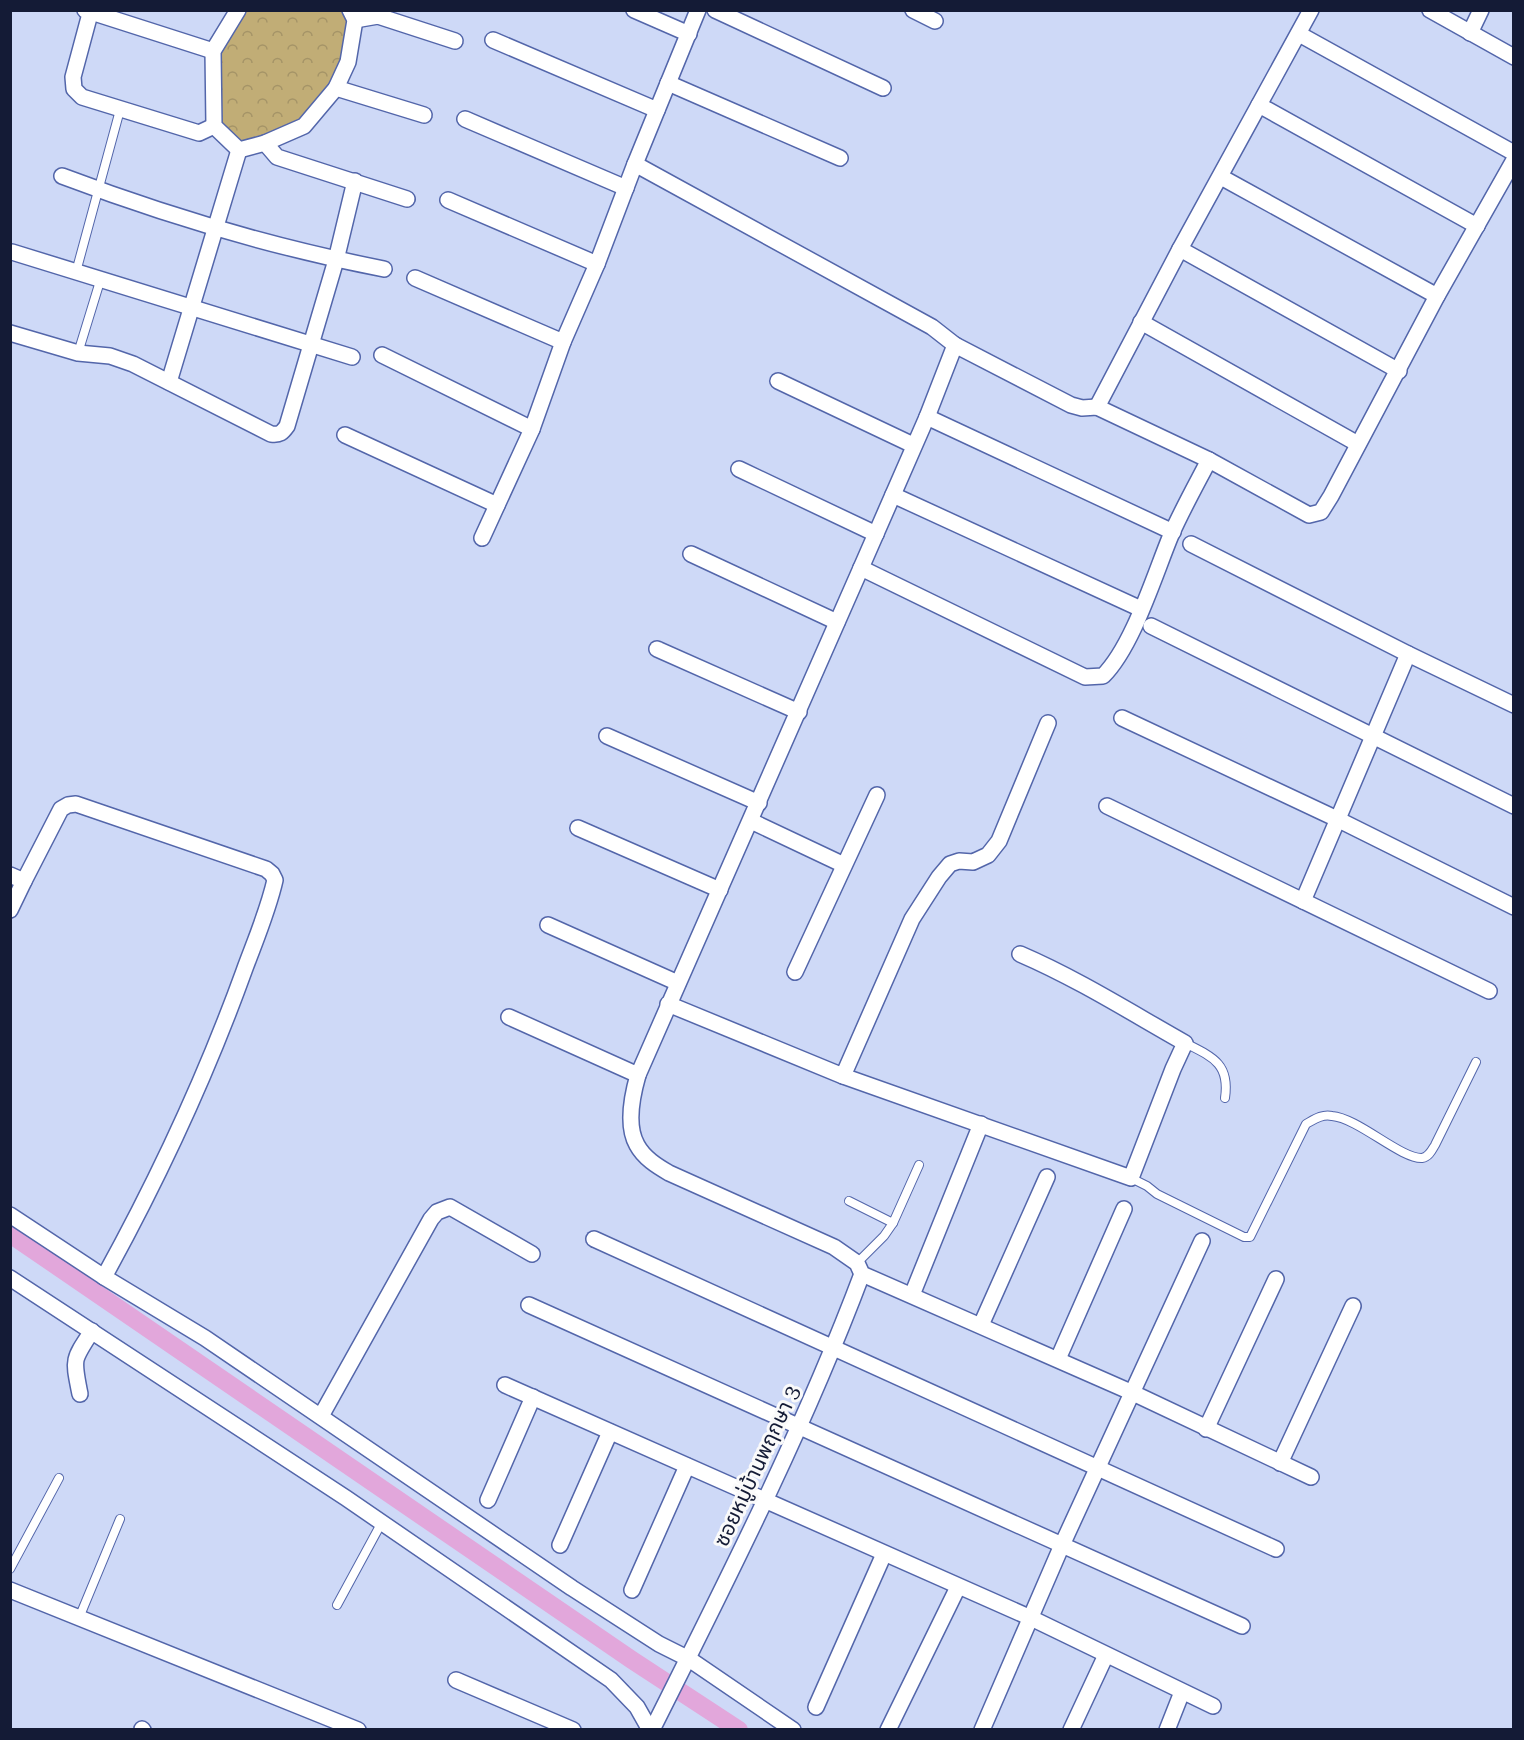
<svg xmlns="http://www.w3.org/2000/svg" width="1524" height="1740" font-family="'Roboto Serif','Noto Sans Thai',serif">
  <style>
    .park { fill: url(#park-crowns) }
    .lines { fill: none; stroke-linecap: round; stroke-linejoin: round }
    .canal { stroke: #e2a7db; stroke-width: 18 }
    .lane-casing { stroke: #5366aa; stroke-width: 10 }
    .street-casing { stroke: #5366aa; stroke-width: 18 }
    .lane { stroke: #fff; stroke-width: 8 }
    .street { stroke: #fff; stroke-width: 15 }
    .labels { text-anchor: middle; stroke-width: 6; stroke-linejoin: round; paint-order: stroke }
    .street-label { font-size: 21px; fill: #141b36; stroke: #fafafa }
  </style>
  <defs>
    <pattern id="park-crowns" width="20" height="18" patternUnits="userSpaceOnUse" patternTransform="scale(1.5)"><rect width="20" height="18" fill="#c1ad76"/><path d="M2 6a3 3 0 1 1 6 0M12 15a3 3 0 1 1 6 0" fill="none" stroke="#a59467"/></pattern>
  </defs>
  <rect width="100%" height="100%" fill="#ced9f7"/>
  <!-- park -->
  <path class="park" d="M243,11H348L355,20L336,88L304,126L239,150L214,126L213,51Z"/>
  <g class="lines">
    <!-- canal -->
    <path class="canal" d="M10,1234L632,1660L739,1730"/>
    <!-- lane casing -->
    <g class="lane-casing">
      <g id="lane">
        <path d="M76,272L120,110"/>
        <path d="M78,353L101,278"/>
        <path d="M1185,1043C1213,1057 1230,1064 1225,1098"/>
        <path d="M1131,1178L1147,1186L1157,1194L1244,1237H1250L1306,1124C1315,1119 1322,1114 1332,1116C1358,1118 1401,1159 1422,1158C1429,1157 1432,1150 1435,1145L1476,1062"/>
        <path d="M849,1201L893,1223"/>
        <path d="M857,1263L884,1236L893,1223L919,1165"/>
        <path d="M10,1569L59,1478"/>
        <path d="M337,1605L382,1522"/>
        <path d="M79,1618L120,1519"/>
      </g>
    </g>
    <!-- street casing -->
    <g class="street-casing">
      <g id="street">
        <path d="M85,10L213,51"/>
        <path d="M91,10L73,77L74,89L82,97L199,133L214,126"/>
        <path d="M238,10L213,51L214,126L239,150L265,143L304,126L336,88L348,62L355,20L350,10"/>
        <path d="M634,10L689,34"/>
        <path d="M715,10L883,88"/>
        <path d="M913,10L935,21"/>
        <path d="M1430,10L1514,57"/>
        <path d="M355,20L378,16L455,41"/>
        <path d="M1470,33L1481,10"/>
        <path d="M1299,34L1514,153"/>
        <path d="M493,40L657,110"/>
        <path d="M668,83L840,158"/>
        <path d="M336,88L424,115"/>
        <path d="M1259,105L1477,226"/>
        <path d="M465,119L626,188"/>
        <path d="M265,143L277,157L407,199"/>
        <path d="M635,164L932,327L955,345L1071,405L1082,408L1097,407L1209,460L1309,515L1321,512L1331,496L1437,296L1514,160"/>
        <path d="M62,176C165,215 276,248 384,269"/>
        <path d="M1221,177L1437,296"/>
        <path d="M448,200L597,264"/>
        <path d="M1180,249L1399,371"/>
        <path d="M12,252L352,357"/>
        <path d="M415,278L563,342"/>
        <path d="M1141,322L1358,444"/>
        <path d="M10,333L78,353L110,356L133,364L271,434C280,435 282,433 287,426L336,260L355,181"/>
        <path d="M955,345L927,417L861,568L638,1075C632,1096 626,1126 637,1145C644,1158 657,1166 669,1173L834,1247L857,1263L862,1274L1133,1393L1311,1477"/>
        <path d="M382,355L532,429"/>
        <path d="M778,381L913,445"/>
        <path d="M169,382L239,150"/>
        <path d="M1097,407L1180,249L1311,10"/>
        <path d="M927,417L1173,532"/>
        <path d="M345,435L497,505"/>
        <path d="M739,469L876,534"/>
        <path d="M893,495L1141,609"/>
        <path d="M482,538L532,429L563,342L597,264L635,164L698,10"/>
        <path d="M1191,544L1408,654L1514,705"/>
        <path d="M691,554L837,622"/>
        <path d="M861,568L1085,677L1103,676C1133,646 1154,576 1171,535C1182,510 1196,485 1209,460"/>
        <path d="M1151,626L1514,806"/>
        <path d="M657,649L799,712"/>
        <path d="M1122,718L1337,819L1514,907"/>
        <path d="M607,736L759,803"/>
        <path d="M1107,806L1489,991"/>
        <path d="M751,821L844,865"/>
        <path d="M578,828L720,890"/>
        <path d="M10,875L24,881L10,910"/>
        <path d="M24,881L61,809L68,805L76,804L266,869L272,874L275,880C268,911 255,941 244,971C206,1076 158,1179 104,1277"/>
        <path d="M1303,901L1408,654"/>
        <path d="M548,925L678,983"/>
        <path d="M795,972L877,795"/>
        <path d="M668,1004L843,1076L1131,1178L1173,1069L1185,1043C1130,1012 1078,979 1020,954"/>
        <path d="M509,1017L638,1075"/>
        <path d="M843,1076L912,919L939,877L950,864L959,861L973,862L988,855L999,841L1048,723"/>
        <path d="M10,1215L104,1277L205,1338L572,1588L659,1644L689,1659L793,1730"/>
        <path d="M594,1239L1276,1549"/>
        <path d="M10,1278L346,1498L611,1680L637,1707L650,1730"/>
        <path d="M912,1295L981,1124"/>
        <path d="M529,1305L1242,1626"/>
        <path d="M981,1325L1047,1177"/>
        <path d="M1058,1359L1124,1209"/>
        <path d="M505,1385L1031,1618L1213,1706"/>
        <path d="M80,1394C73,1359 72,1361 92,1331"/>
        <path d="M321,1416L431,1219L437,1212L450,1207L532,1254"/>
        <path d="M1206,1429L1276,1279"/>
        <path d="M1280,1463L1353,1306"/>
        <path d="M488,1500L533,1397"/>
        <path d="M560,1545L610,1432"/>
        <path d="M10,1590L358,1730"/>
        <path d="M632,1590L687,1466"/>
        <path d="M456,1680L573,1730"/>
        <path d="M816,1707L884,1554"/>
        <path d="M142,1729L143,1730"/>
        <path d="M652,1730C727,1580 803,1431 862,1274"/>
        <path d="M888,1730L958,1587"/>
        <path d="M982,1730L1062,1545L1202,1241"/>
        <path d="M1071,1730L1106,1655"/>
        <path d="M1167,1730L1182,1692"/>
      </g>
    </g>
    <!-- lane -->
    <use href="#lane" class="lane"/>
    <!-- street -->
    <use href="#street" class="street"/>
  </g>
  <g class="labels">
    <!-- street labels -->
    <g class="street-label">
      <text transform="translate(757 1466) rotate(-65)" y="7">ซอยหมู่บ้านพฤกษา 3</text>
    </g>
  </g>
  <!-- border -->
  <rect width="1524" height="1740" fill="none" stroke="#141b36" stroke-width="24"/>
</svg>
